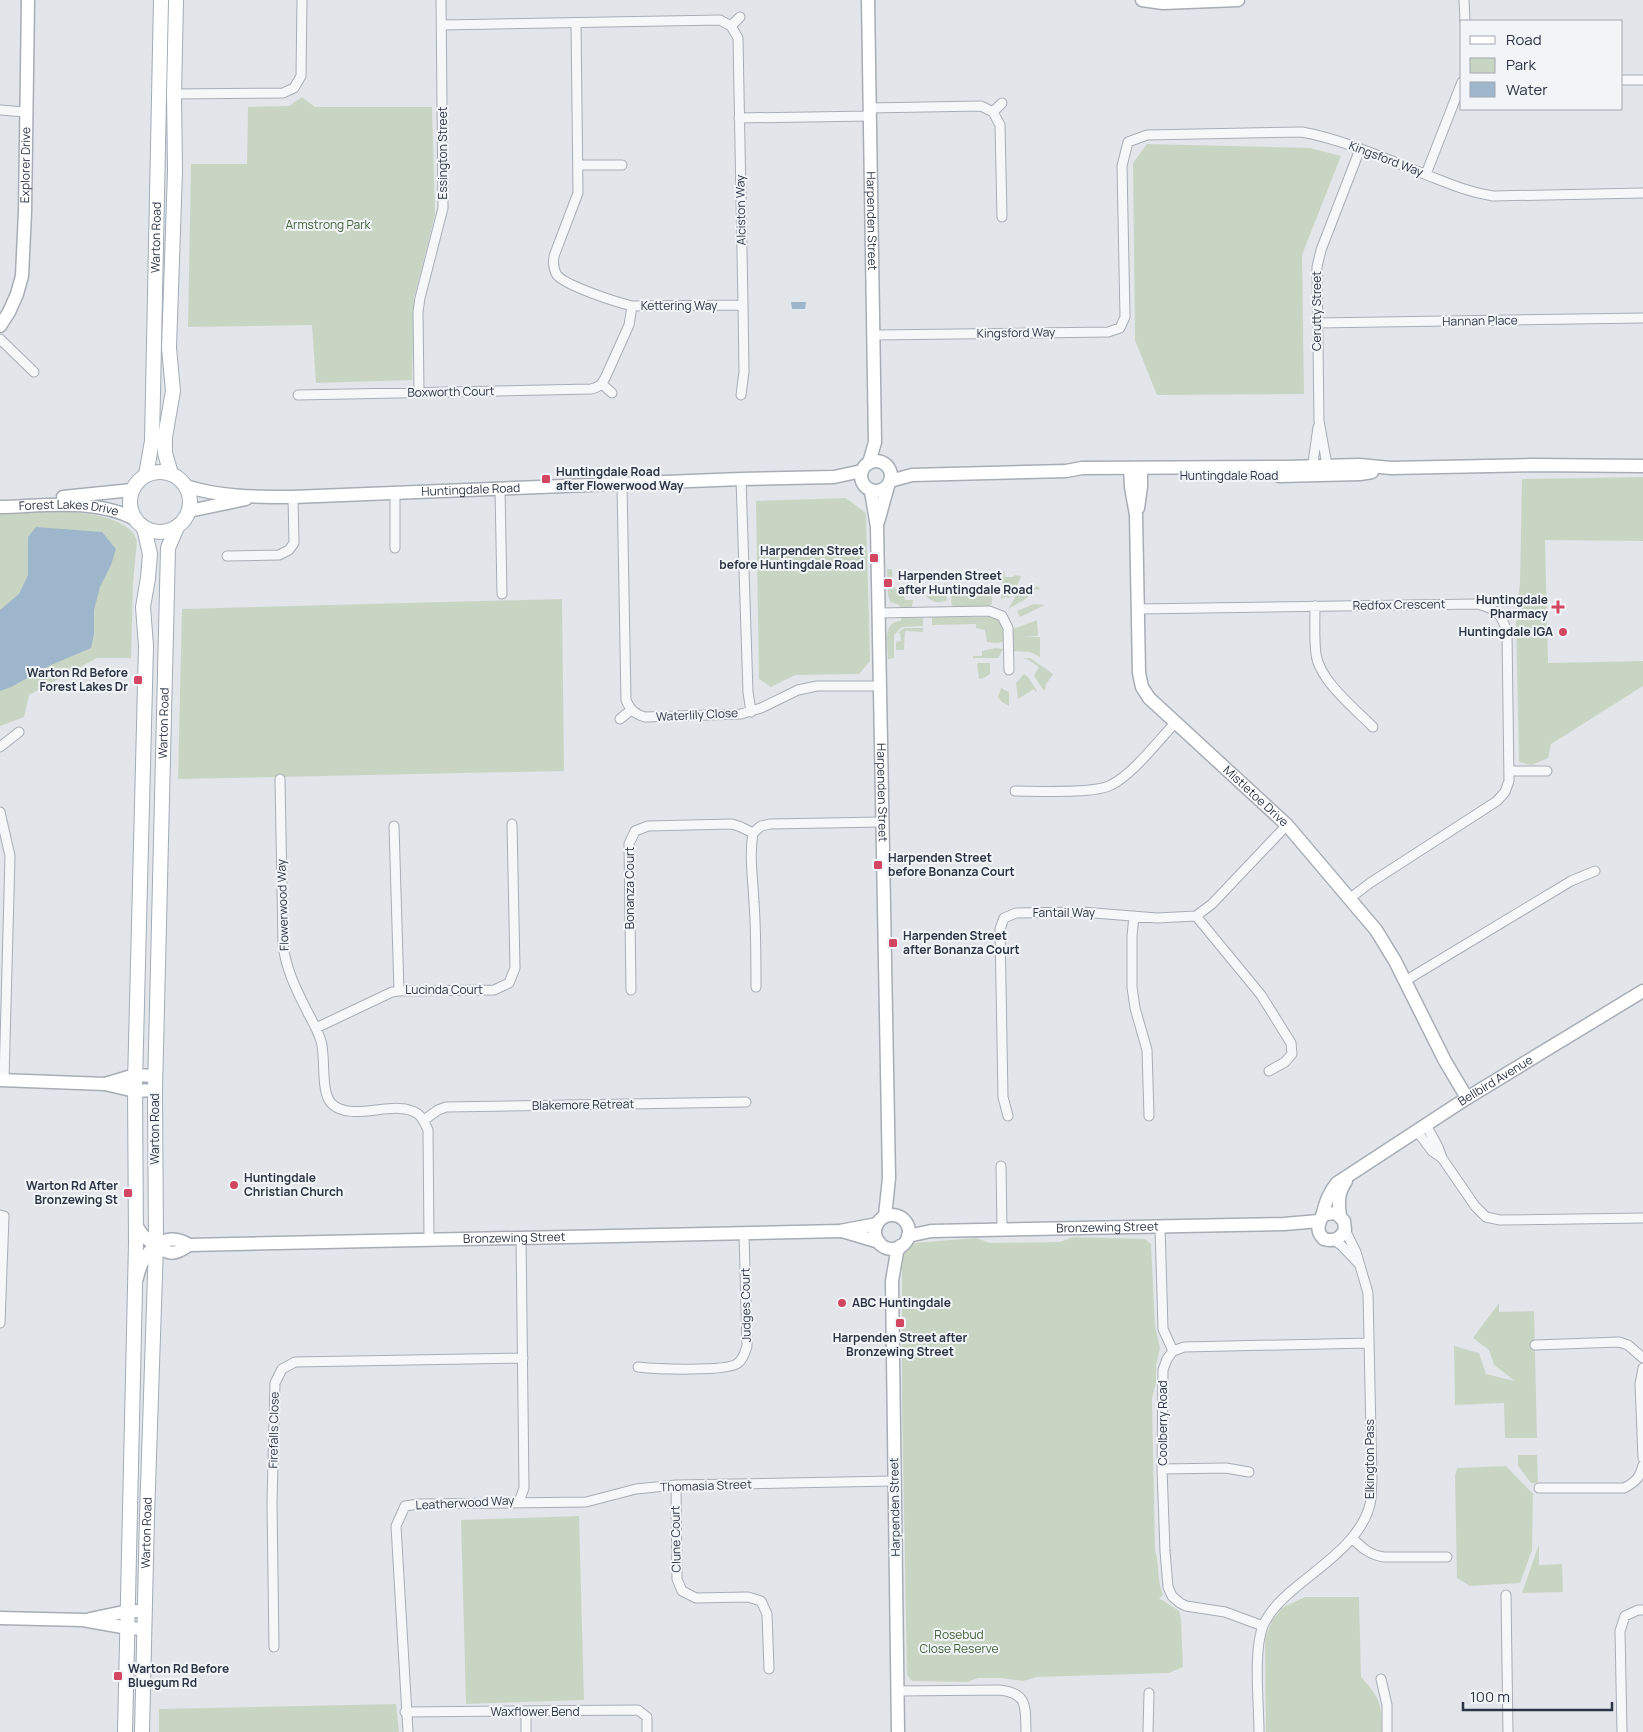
<svg xmlns="http://www.w3.org/2000/svg" width="1643" height="1732" font-family="Manrope,sans-serif">
<style>
.green{fill:#c9d5c3}
.water{fill:#9db6cc}
.lines{fill:none;stroke-linecap:round;stroke-linejoin:round}
.street-casing{stroke:#a7adb6;stroke-width:11}
.secondary-casing{stroke:#a7adb6;stroke-width:15}
.primary-casing{stroke:#a1abb7;stroke-width:16}
.street{stroke:#f5f7f9;stroke-width:9}
.secondary{stroke:#fff;stroke-width:12}
.primary{stroke:#fff;stroke-width:14}
.poi-dot{fill:#d24661;stroke:#f2f5f8;stroke-width:2}
.labels{text-anchor:middle;stroke-width:4;stroke-linejoin:round;paint-order:stroke}
.street-label{font-size:12px;fill:#2a3444;stroke:#f2f5f8}
.park-label{font-size:12px;fill:#406037;stroke:#f2f5f8}
.poi-label{font-size:12px;font-weight:bold;fill:#2a3444;stroke:#f2f5f8;text-anchor:start}
</style>
<rect width="100%" height="100%" fill="#e2e6eb"/>
<path class="green" d="M 302,97 L 315,107 L 432,107 L 435,215 L 414,298 L 412,380 L 316,383 L 312,325 L 188,327 L 191,164 L 247,164 L 248,107 L 289,106 Z
M 1147,144 L 1310,148 L 1341,156 L 1302,255 L 1304,394 L 1157,395 L 1135,340 L 1133,163 Z
M 1643,477 L 1643,541 L 1545,540 L 1548,663 L 1643,661 L 1643,686 L 1551,744 L 1548,758 L 1532,765 L 1519,762 L 1516,620 L 1520,582 L 1522,479 Z
M 846,498 L 866,513 L 870,661 L 859,674 L 795,675 L 771,687 L 759,679 L 756,501 Z
M 35,511 C 61,511 129,511 137,541 L 133,583 L 131,658 L 97,658 L 29,695 L 24,717 L 0,726 L 0,512 Z
M 887,569 L 892,569 L 893,587 L 903,593 L 905,600 L 913,600 L 912,607 L 900,608 L 899,605 L 890,602 L 888,595 Z
M 1003,571 L 1005,572 L 1004,577 L 1013,577 L 1014,575 L 1021,576 L 1018,584 L 1009,598 L 1006,597 L 1001,599 Z
M 944,583 L 946,584 L 947,601 C 937,602 934,604 926,596 L 939,595 L 941,588 L 944,588 Z
M 974,584 L 975,588 L 991,586 L 992,603 L 990,606 L 953,607 L 951,602 L 952,589 L 973,589 Z
M 1036,586 L 1040,588 L 1039,590 L 1035,589 L 1026,599 L 1008,609 L 1017,594 L 1020,595 L 1022,591 L 1030,595 Z
M 562,599 L 564,771 L 178,779 L 182,609 Z
M 1034,604 L 1045,605 L 1020,617 L 1017,611 Z
M 932,617 L 994,617 C 1004,622 1003,632 1004,642 L 996,643 L 987,642 L 985,630 L 976,628 L 976,624 L 932,625 Z
M 901,618 L 923,618 L 923,626 L 902,627 L 894,635 L 894,658 L 888,659 C 888,645 882,621 901,621 Z
M 1037,620 L 1038,636 L 1021,637 L 1040,637 L 1040,657 L 1030,652 L 1014,651 L 1013,629 Z
M 904,628 L 923,628 L 923,632 L 905,631 L 904,650 L 896,650 L 896,642 L 901,641 L 900,633 L 898,633 Z
M 996,648 L 1003,649 L 998,658 L 973,658 L 973,656 L 982,656 L 982,651 Z
M 1022,658 L 1030,658 L 1053,674 L 1045,686 L 1046,687 L 1044,691 L 1034,676 L 1039,667 L 1027,659 Z
M 977,663 L 990,663 L 990,674 L 984,678 L 979,679 Z
M 1024,674 L 1028,677 L 1037,691 L 1036,692 L 1034,689 L 1018,699 L 1016,683 Z
M 1001,688 L 1009,692 L 1009,706 L 1002,702 L 998,697 Z
M 1073,1237 L 1145,1239 L 1151,1244 L 1155,1326 L 1160,1348 L 1156,1366 L 1156,1383 L 1152,1398 L 1155,1550 C 1160,1566 1156,1578 1163,1595 L 1159,1598 L 1179,1611 L 1181,1619 L 1183,1667 L 1169,1673 L 1037,1677 L 1023,1681 L 1001,1678 L 978,1678 L 967,1682 L 912,1681 L 907,1675 L 902,1402 L 902,1266 L 904,1252 L 907,1246 L 913,1243 L 976,1238 L 990,1243 L 1060,1242 Z
M 1499,1303 L 1499,1312 L 1534,1311 L 1537,1438 L 1505,1438 L 1504,1403 L 1455,1405 L 1454,1346 L 1479,1353 L 1486,1374 L 1515,1381 L 1494,1365 L 1489,1350 L 1473,1338 Z
M 1518,1455 L 1537,1455 L 1538,1483 L 1531,1483 L 1518,1466 Z
M 1506,1466 L 1533,1494 L 1532,1550 L 1520,1583 L 1470,1586 L 1457,1578 L 1455,1476 L 1457,1468 Z
M 579,1516 L 584,1700 L 466,1704 L 461,1520 Z
M 1539,1544 L 1539,1565 L 1562,1564 L 1563,1592 L 1522,1593 Z
M 1359,1597 L 1361,1677 C 1381,1699 1381,1702 1382,1732 L 1266,1732 L 1265,1638 L 1272,1621 L 1282,1608 L 1305,1597 Z
M 396,1704 L 399,1732 L 159,1732 L 159,1709 Z"/>
<path class="water" d="M 791,302 L 806,302 L 805,309 L 792,309 Z
M 36,527 L 102,532 L 116,549 L 111,565 L 100,587 L 94,610 L 94,634 L 91,648 L 51,665 L 11,687 L 0,691 L 0,610 L 19,594 L 28,575 L 28,537 Z"/>
<g class="lines">
<g class="street-casing">
<path id="street" d="M 1464,0 L 1465,21
M 576,23 L 578,193 L 554,256 C 553,263 553,269 557,275 C 566,286 616,302 632,306 L 743,305
M 442,25 L 720,20 L 731,26 L 738,38 L 743,305 L 744,372 L 741,395
M 731,26 L 740,17
M 1622,80 L 1643,80
M 174,94 L 283,93 L 294,88 L 301,76 L 302,0
M 869,108 L 981,106 L 993,112 L 1000,125 L 1002,217
M 0,110 L 25,112
M 993,112 L 1002,103
M 739,118 L 870,116
M 578,165 L 622,165
M 1426,174 L 1462,82
M 1317,323 L 1643,318
M 874,335 L 1108,332 L 1120,328 L 1125,317 L 1122,166 L 1128,142 L 1147,135 L 1302,132 C 1345,140 1386,159 1427,175 C 1450,184 1468,192 1493,196 L 1643,193
M 0,339 L 34,372
M 602,384 L 612,393
M 419,393 L 418,312 L 420,298 L 443,208 L 441,0
M 298,395 L 591,389 C 600,387 602,384 606,376 L 629,325 L 632,306
M 1312,470 L 1318,427
M 1328,470 L 1319,421 L 1317,267 L 1321,250 L 1360,149
M 741,479 L 748,692 L 751,712
M 622,484 L 626,700 C 630,710 635,714 645,717 L 741,714 L 761,708 L 798,690 L 817,686 L 880,686
M 500,489 L 502,594
M 395,494 L 395,548
M 227,556 L 279,555 L 289,550 L 294,543 L 293,497
M 1315,606 C 1315,622 1314,638 1316,654 C 1319,680 1355,709 1373,727
M 1138,609 L 1477,604 C 1496,609 1502,613 1507,633 L 1509,781 L 1505,792 L 1497,801 L 1370,883 L 1349,899
M 879,613 L 989,611 L 1002,616 L 1008,628 L 1009,670
M 620,719 L 631,710
M 0,747 L 19,732
M 1509,771 L 1547,771
M 280,779 L 283,945 C 286,970 297,991 308,1013 C 313,1022 318,1031 321,1041 C 326,1057 320,1093 332,1104 C 352,1123 397,1098 418,1114 C 423,1118 425,1124 428,1130 L 429,1240
M 1015,791 C 1036,791 1095,794 1111,785 C 1133,774 1158,741 1175,723
M 0,812 L 10,856 L 4,1080
M 394,826 L 399,991
M 753,833 C 749,857 753,879 754,902 C 756,930 756,959 756,987
M 1134,916 L 1132,936 L 1132,987 L 1135,1008 L 1147,1050 L 1149,1116
M 1196,916 L 1261,995 L 1291,1043 L 1292,1054 L 1285,1062 L 1269,1071
M 1405,981 L 1571,881 L 1595,871
M 631,990 L 629,844 L 635,831 L 648,826 L 732,824 L 741,827 L 753,833 L 761,826 L 770,824 L 882,822
M 316,1028 L 392,992 L 399,991 L 494,990 L 509,983 L 515,968 L 512,824
M 1008,1116 L 1003,1097 L 1000,929 L 1004,918 L 1016,913 L 1082,912 L 1157,918 L 1196,916 L 1212,904 L 1287,825
M 424,1120 L 438,1110 L 446,1107 L 746,1102
M 1426,1125 L 1438,1147 L 1442,1158 L 1475,1206 L 1486,1217 L 1500,1220 L 1643,1218
M 1417,1131 L 1432,1151 L 1442,1158
M 1001,1166 L 1002,1228
M 0,1215 L 4,1216 L 0,1323
M 1160,1226 L 1163,1329 L 1173,1351
M 1334,1240 L 1342,1246 L 1358,1263
M 1535,1345 L 1619,1342 L 1628,1345 L 1643,1358
M 638,1367 C 655,1369 728,1372 738,1363 C 744,1358 745,1352 747,1346 L 744,1233
M 1643,1368 L 1640,1384 L 1643,1458
M 1162,1469 L 1226,1468 L 1249,1472
M 676,1485 L 677,1579 L 682,1591 L 696,1598 L 748,1597 L 761,1601 L 767,1614 L 769,1669
M 1539,1488 L 1624,1488 C 1636,1482 1640,1477 1643,1465
M 519,1502 L 524,1488 L 521,1237
M 1352,1538 C 1362,1548 1370,1555 1384,1557 L 1447,1557
M 1506,1595 L 1508,1732
M 1263,1626 L 1225,1612 L 1186,1606 L 1180,1603 L 1172,1596 L 1168,1587 L 1165,1551 L 1162,1469 L 1163,1370 L 1167,1359 L 1173,1351 L 1184,1347 L 1369,1343
M 274,1647 L 272,1503 L 275,1383 L 282,1369 L 295,1362 L 523,1358
M 1381,1679 L 1387,1705 L 1387,1732
M 898,1691 L 999,1690 C 1029,1693 1025,1707 1026,1732
M 405,1712 L 638,1710 L 647,1717 L 647,1732
M 526,1712 L 526,1732
M 408,1732 L 396,1526 L 405,1506 L 419,1504 L 586,1502 L 636,1489 L 676,1485 L 894,1481
M 1148,1732 L 1149,1693
M 1259,1732 C 1259,1704 1253,1651 1263,1626 C 1270,1610 1282,1599 1295,1588 C 1321,1566 1362,1540 1370,1504 C 1372,1497 1371,1489 1372,1481 L 1368,1293 L 1356,1252 L 1345,1230
M 1622,1732 L 1620,1631 L 1625,1616 L 1638,1610 L 1643,1610"/>
</g>
<g class="secondary-casing">
<g id="secondary">
<path id="s1" d="M 868,0 L 875,442 L 869,463"/>
<path d="M 1142,0 L 1163,3 L 1238,0"/>
<path id="s2" d="M 0,326 L 9,312 L 17,294 L 22,276 L 25,212 L 28,0"/>
<circle cx="876" cy="476" r="15"/>
<path id="s3" d="M 1130,468 L 1131,487 L 1136,515 L 1139,673 L 1142,687 L 1149,698 L 1287,825 L 1376,930 L 1395,961 L 1445,1061 L 1467,1098"/>
<path d="M 1279,476 L 1360,474 L 1372,472"/>
<path d="M 890,481 L 912,475 L 1066,471 L 1082,468 L 1287,467 L 1359,465 L 1391,468 L 1532,465 L 1643,466"/>
<path id="s4" d="M 186,486 C 217,497 260,497 293,497 L 741,479 L 834,477 L 862,471"/>
<path id="s5" d="M 871,491 L 877,527 L 889,1178 L 885,1216"/>
<path d="M 63,497 L 132,490"/>
<path id="s6" d="M 0,507 C 45,506 94,498 135,519"/>
<path d="M 1138,508 L 1141,487 L 1141,468"/>
<path d="M 189,511 L 246,499"/>
<path d="M 878,522 L 888,486"/>
<path d="M 0,1080 L 105,1084 L 135,1091 L 155,1090"/>
<path d="M 105,1084 L 135,1075 L 155,1076"/>
<circle cx="892" cy="1232" r="17"/>
<path d="M 1340,1216 C 1338,1201 1338,1193 1346,1181"/>
<path id="s7" d="M 1322,1217 L 1326,1214 L 1336,1213 L 1344,1221 L 1345,1230 C 1340,1239 1334,1242 1324,1239 C 1314,1230 1320,1223 1323,1213 C 1326,1201 1329,1193 1337,1183 L 1467,1098 L 1643,991"/>
<path id="s8" d="M 136,1224 C 141,1235 144,1237 154,1244 C 169,1255 174,1256 189,1245 L 840,1231 L 877,1224"/>
<path d="M 842,1231 L 879,1242"/>
<path id="s9" d="M 908,1236 L 931,1231 L 1284,1224 L 1319,1221"/>
<path d="M 137,1278 C 142,1253 164,1228 189,1245"/>
<path d="M 0,1618 L 83,1620 L 128,1628 L 144,1629"/>
<path d="M 90,1619 L 128,1611 L 145,1611"/>
<path d="M 898,1732 L 892,1281 L 897,1252 L 900,1246"/>
</g>
</g>
<g class="primary-casing">
<g id="primary">
<circle cx="160" cy="502" r="30"/>
<path d="M 171,474 L 165,453 L 165,437 L 173,391 L 169,348 L 175,171 L 174,94 L 176,0"/>
<path id="s10" d="M 146,475 L 152,441 L 161,0"/>
<path d="M 125,1732 L 136,1243 L 135,1083 L 146,646 L 143,607 L 148,578 L 150,554 L 144,528"/>
<path id="s11" d="M 142,1732 L 147,1516 L 156,1245 L 155,1090 L 168,548 L 177,527"/>
</g>
</g>
<use href="#street" class="street"/>
<use href="#secondary" class="secondary"/>
<use href="#primary" class="primary"/>
</g>
<g class="poi-dot">
<rect x="541" y="474" width="10" height="10" rx="2.5"/>
<rect x="869" y="553" width="10" height="10" rx="2.5"/>
<rect x="883" y="578" width="10" height="10" rx="2.5"/>
<path d="M1555.5 599.5h5v5h5v5h-5v5h-5v-5h-5v-5h5z"/>
<circle cx="1563" cy="632" r="5"/>
<rect x="133" y="675" width="10" height="10" rx="2.5"/>
<rect x="873" y="860" width="10" height="10" rx="2.5"/>
<rect x="888" y="938" width="10" height="10" rx="2.5"/>
<circle cx="234" cy="1185" r="5"/>
<rect x="123" y="1188" width="10" height="10" rx="2.5"/>
<circle cx="842" cy="1303" r="5"/>
<rect x="895" y="1318" width="10" height="10" rx="2.5"/>
<rect x="113" y="1671" width="10" height="10" rx="2.5"/>
</g>
<g class="labels">
<g class="street-label">
<text transform="translate(443 153) rotate(-90)" y="4">Essington Street</text>
<text transform="translate(1386 159) rotate(21)" y="4">Kingsford Way</text>
<text dy="4" stroke="none"><textPath href="#s2" startOffset="166">Explorer Drive</textPath></text>
<text transform="translate(741 210) rotate(-91)" y="4">Alciston Way</text>
<text dy="4" stroke="none"><textPath href="#s1" startOffset="221">Harpenden Street</textPath></text>
<text dy="4" stroke="none"><textPath href="#s10" startOffset="238">Warton Road</textPath></text>
<text x="679" y="310">Kettering Way</text>
<text transform="translate(1317 311) rotate(-90)" y="4">Cerutty Street</text>
<text transform="translate(1480 321) rotate(-1)" y="4">Hannan Place</text>
<text transform="translate(1016 333) rotate(-1)" y="4">Kingsford Way</text>
<text transform="translate(451 392) rotate(-1)" y="4">Boxworth Court</text>
<text x="1229" y="480">Huntingdale Road</text>
<text dy="4" stroke="none"><textPath href="#s4" startOffset="286">Huntingdale Road</textPath></text>
<text dy="4" stroke="none"><textPath href="#s6" startOffset="69">Forest Lakes Drive</textPath></text>
<text transform="translate(1399 605) rotate(-1)" y="4">Redfox Crescent</text>
<text transform="translate(697 715) rotate(-3)" y="4">Waterlily Close</text>
<text dy="4" stroke="none"><textPath href="#s11" startOffset="1009">Warton Road</textPath></text>
<text dy="4" stroke="none"><textPath href="#s5" startOffset="302">Harpenden Street</textPath></text>
<text dy="4" stroke="none"><textPath href="#s3" startOffset="378">Mistletoe Drive</textPath></text>
<text transform="translate(630 888) rotate(-90)" y="4">Bonanza Court</text>
<text transform="translate(283 905) rotate(-92)" y="4">Flowerwood Way</text>
<text x="1064" y="917">Fantail Way</text>
<text x="444" y="994">Lucinda Court</text>
<text dy="4" stroke="none"><textPath href="#s7" startOffset="311">Bellbird Avenue</textPath></text>
<text transform="translate(583 1105) rotate(-1)" y="4">Blakemore Retreat</text>
<text transform="translate(155 1129) rotate(-90)" y="4">Warton Road</text>
<text dy="4" stroke="none"><textPath href="#s9" startOffset="200">Bronzewing Street</textPath></text>
<text dy="4" stroke="none"><textPath href="#s8" startOffset="392">Bronzewing Street</textPath></text>
<text transform="translate(746 1305) rotate(-91)" y="4">Judges Court</text>
<text transform="translate(1163 1423) rotate(-90)" y="4">Coolberry Road</text>
<text transform="translate(274 1430) rotate(-89)" y="4">Firefalls Close</text>
<text transform="translate(1370 1459) rotate(-90)" y="4">Elkington Pass</text>
<text transform="translate(706 1486) rotate(-2)" y="4">Thomasia Street</text>
<text transform="translate(465 1503) rotate(-3)" y="4">Leatherwood Way</text>
<text transform="translate(895 1507) rotate(-91)" y="4">Harpenden Street</text>
<text dy="4" stroke="none"><textPath href="#s11" startOffset="199">Warton Road</textPath></text>
<text transform="translate(676 1539) rotate(-91)" y="4">Clune Court</text>
<text x="535" y="1716">Waxflower Bend</text>
</g>
<g class="park-label">
<text x="328" y="229">Armstrong Park</text>
<text x="959" y="1639">Rosebud<tspan x="959" dy="14">Close Reserve</tspan></text>
</g>
<g class="poi-label">
<text x="556" y="476">Huntingdale Road<tspan x="556" dy="14">after Flowerwood Way</tspan></text>
<text x="864" y="555" text-anchor="end">Harpenden Street<tspan x="864" dy="14">before Huntingdale Road</tspan></text>
<text x="898" y="580">Harpenden Street<tspan x="898" dy="14">after Huntingdale Road</tspan></text>
<text x="1548" y="604" text-anchor="end">Huntingdale<tspan x="1548" dy="14">Pharmacy</tspan></text>
<text x="1553" y="636" text-anchor="end">Huntingdale IGA</text>
<text x="128" y="677" text-anchor="end">Warton Rd Before<tspan x="128" dy="14">Forest Lakes Dr</tspan></text>
<text x="888" y="862">Harpenden Street<tspan x="888" dy="14">before Bonanza Court</tspan></text>
<text x="903" y="940">Harpenden Street<tspan x="903" dy="14">after Bonanza Court</tspan></text>
<text x="244" y="1182">Huntingdale<tspan x="244" dy="14">Christian Church</tspan></text>
<text x="118" y="1190" text-anchor="end">Warton Rd After<tspan x="118" dy="14">Bronzewing St</tspan></text>
<text x="852" y="1307">ABC Huntingdale</text>
<text x="900" y="1342" text-anchor="middle">Harpenden Street after<tspan x="900" dy="14">Bronzewing Street</tspan></text>
<text x="128" y="1673">Warton Rd Before<tspan x="128" dy="14">Bluegum Rd</tspan></text>
</g>
</g>
<rect x="1460" y="20" width="162" height="90" fill="#f2f5f8" stroke="#a2a8b0"/>
<rect x="1470" y="36" width="25" height="8" fill="#ffffff" stroke="#a2a8b0"/>
<text x="1506" y="45" font-size="15" fill="#2a3444">Road</text>
<rect x="1470" y="58" width="25" height="15" fill="#c9d5c3" stroke="#a2a8b0"/>
<text x="1506" y="70" font-size="15" fill="#2a3444">Park</text>
<rect x="1470" y="82" width="25" height="15" fill="#9db6cc" stroke="#a2a8b0"/>
<text x="1506" y="95" font-size="15" fill="#2a3444">Water</text>
<path d="M1463 1702v8h149v-8" fill="none" stroke="#2a3444" stroke-width="2.5"/>
<text x="1470" y="1702" font-size="15" fill="#2a3444" stroke="#f2f5f8" stroke-width="4" paint-order="stroke">100 m</text>
</svg>
